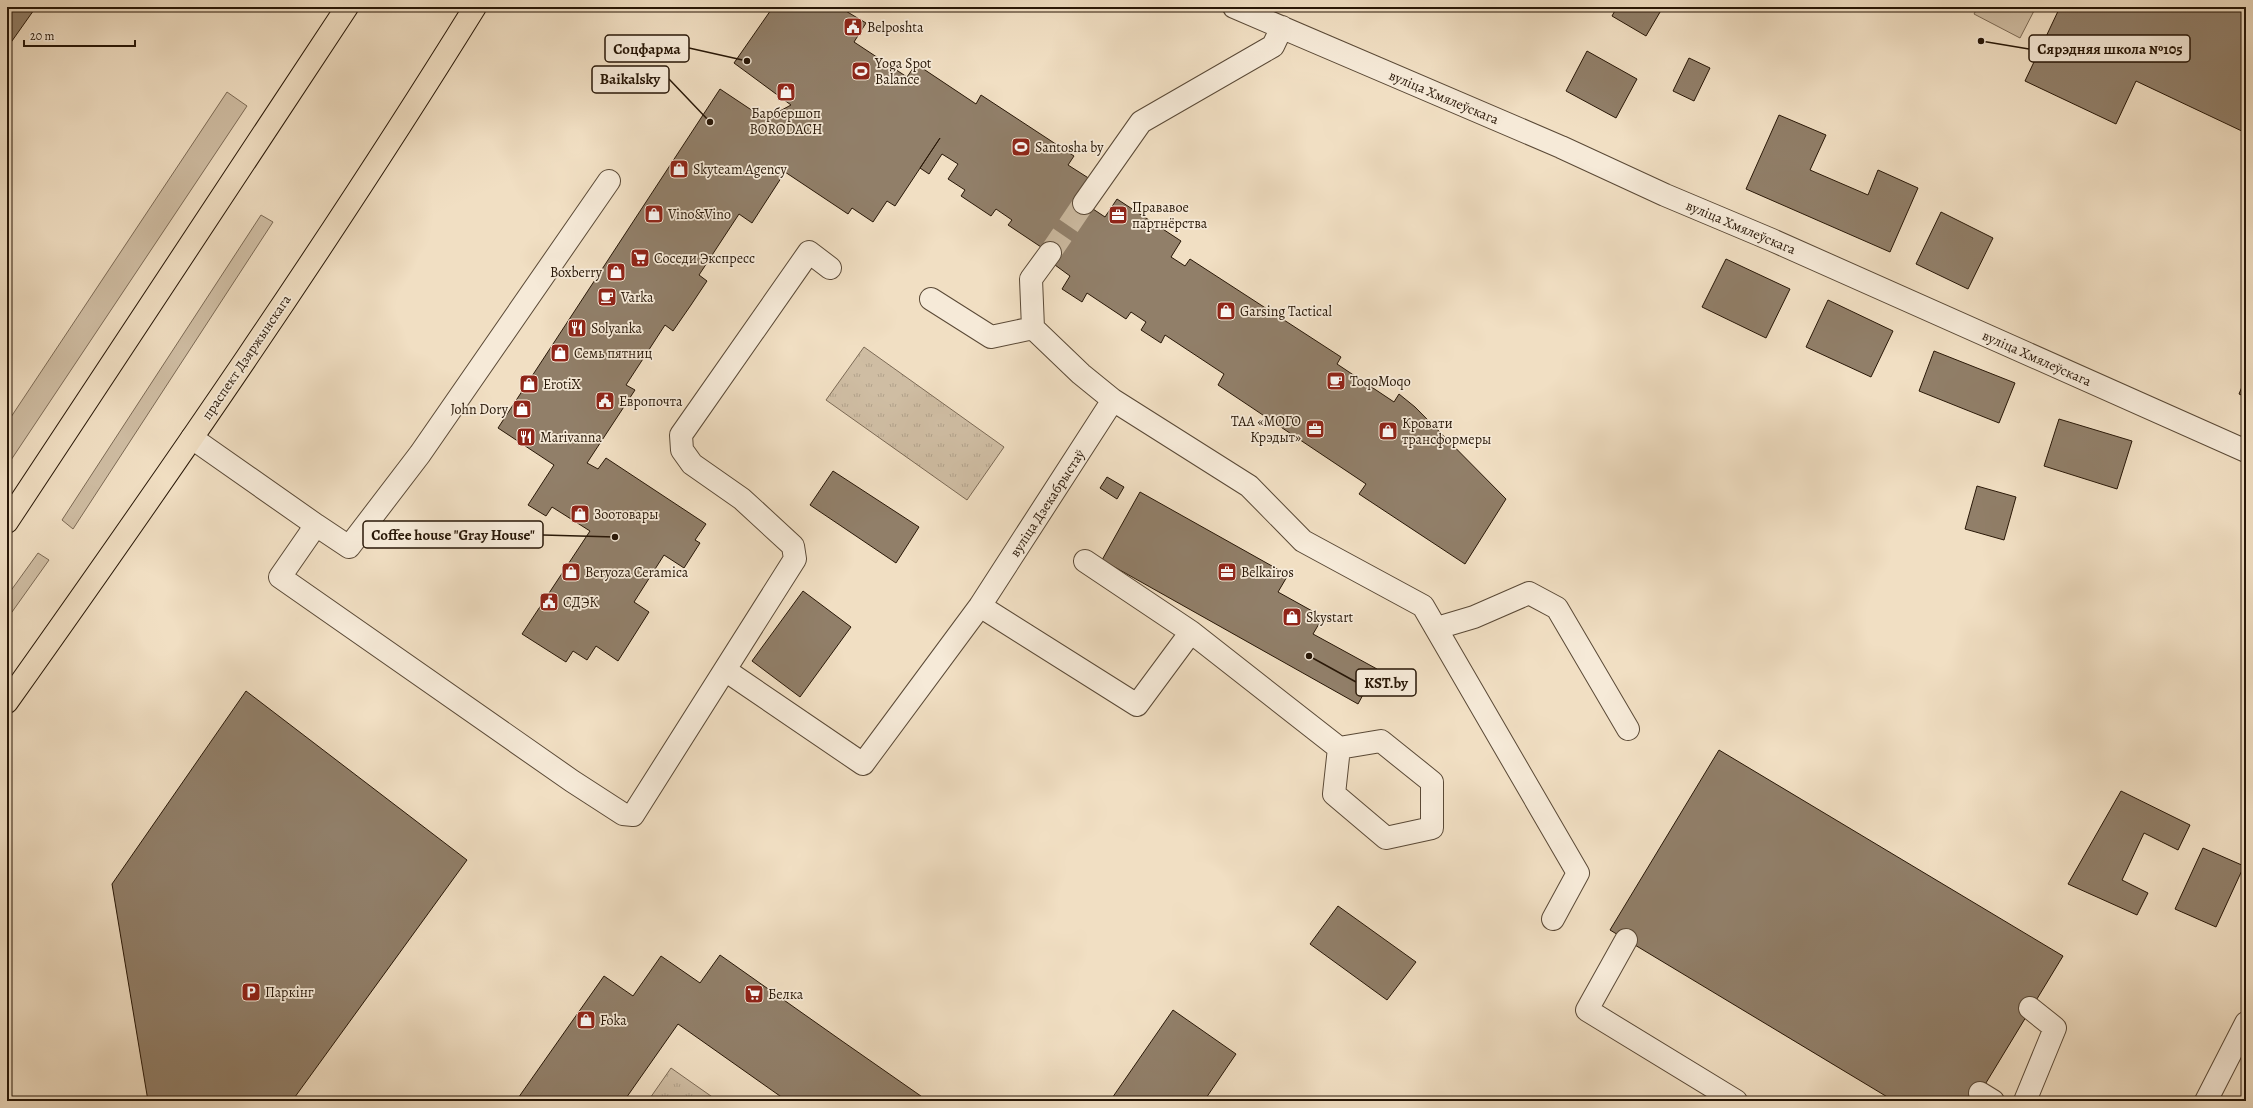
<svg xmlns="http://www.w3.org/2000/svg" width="2253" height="1108" font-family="Alegreya,serif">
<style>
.grass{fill:#cfbda3;stroke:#7c6a55}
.park{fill:url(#park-tufts);stroke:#7c6a55}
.building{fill:#917f69;stroke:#281707}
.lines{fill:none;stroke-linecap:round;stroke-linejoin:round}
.minor-tunnel{stroke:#c9b79d;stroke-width:22;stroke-dasharray:22 11;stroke-linecap:butt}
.minor-casing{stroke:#5a4936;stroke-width:24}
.major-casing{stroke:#281707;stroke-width:24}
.minor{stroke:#f6ead8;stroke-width:22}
.major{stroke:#f1dfc3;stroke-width:22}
.labels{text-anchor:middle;stroke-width:3.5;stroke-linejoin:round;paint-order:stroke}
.poi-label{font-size:14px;fill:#281707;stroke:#f6ead8;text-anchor:start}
.street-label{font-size:14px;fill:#281707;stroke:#f6ead8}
.leader{fill:none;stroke:#281707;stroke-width:1.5}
.callout-dot{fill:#281707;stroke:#f6ead8;stroke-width:1.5}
.callout{fill:#f6ead8;stroke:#281707;stroke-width:1.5}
.callout-label{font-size:15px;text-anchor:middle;font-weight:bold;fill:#281707}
</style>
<defs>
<pattern id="park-tufts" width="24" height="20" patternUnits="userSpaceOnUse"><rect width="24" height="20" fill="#cfbda3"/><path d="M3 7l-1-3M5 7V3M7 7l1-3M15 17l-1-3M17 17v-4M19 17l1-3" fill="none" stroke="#b2a28b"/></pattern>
</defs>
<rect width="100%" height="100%" fill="#f1dfc3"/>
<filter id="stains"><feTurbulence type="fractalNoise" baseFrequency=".005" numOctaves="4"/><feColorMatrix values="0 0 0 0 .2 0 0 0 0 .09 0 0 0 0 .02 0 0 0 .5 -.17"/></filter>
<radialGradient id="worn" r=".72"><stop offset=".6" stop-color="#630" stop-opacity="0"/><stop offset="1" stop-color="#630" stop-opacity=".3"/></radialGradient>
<path class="grass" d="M 1978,7 L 2036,7 L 2020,38 L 1974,14 Z
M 227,92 L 247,106 L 7,466 L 7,423 Z
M 261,215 L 273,222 L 73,529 L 62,520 Z
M 38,553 L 49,560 L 7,619 L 7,596 Z"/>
<path class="park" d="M 864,347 L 1004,447 L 967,500 L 826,400 Z
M 671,1068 L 718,1101 L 648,1101 Z"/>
<path class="building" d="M 7,7 L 36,7 L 7,48 Z
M 773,7 L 839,7 L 866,23 L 854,42 L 907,77 L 916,64 L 976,104 L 981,95 L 1074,156 L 1068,165 L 1090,179 L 1084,203 L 1105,217 L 1117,199 L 1181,241 L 1171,257 L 1185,266 L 1190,259 L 1341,357 L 1337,364 L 1394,402 L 1399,394 L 1415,407 L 1506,499 L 1465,564 L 1359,494 L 1366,484 L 1218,385 L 1224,374 L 1165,335 L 1161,343 L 1141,330 L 1146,322 L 1131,312 L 1126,319 L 1087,293 L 1082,302 L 1062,289 L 1070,276 L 1055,265 L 1050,253 L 1008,225 L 1012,220 L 996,209 L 991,216 L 961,196 L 965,190 L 948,179 L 958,164 L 942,154 L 929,174 L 920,168 L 940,138 L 895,206 L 887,201 L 873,222 L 852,208 L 848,214 L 785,172 L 752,223 L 739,214 L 699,275 L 707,281 L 691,305 L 673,331 L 665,325 L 626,385 L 635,390 L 587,463 L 598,469 L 606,458 L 706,524 L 695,540 L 700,543 L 684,568 L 664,555 L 634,602 L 649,612 L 618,661 L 596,646 L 587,660 L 573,651 L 566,662 L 522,634 L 590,531 L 552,507 L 546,516 L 528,505 L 554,465 L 498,428 L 720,89 L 765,119 L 791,105 L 734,63 Z
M 1617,7 L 1663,7 L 1646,36 L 1612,16 Z
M 2060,7 L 2246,7 L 2246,133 L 2136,81 L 2116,124 L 2025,81 Z
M 1587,51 L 1637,79 L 1616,118 L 1566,91 Z
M 1689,58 L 1710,68 L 1694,101 L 1673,91 Z
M 1779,115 L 1826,135 L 1810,170 L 1868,195 L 1878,170 L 1918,188 L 1890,252 L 1746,189 Z
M 1941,212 L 1993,238 L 1968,289 L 1916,264 Z
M 1726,259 L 1790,289 L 1766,338 L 1702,307 Z
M 1828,300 L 1893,331 L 1871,377 L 1806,347 Z
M 1934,351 L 2015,383 L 1999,423 L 1919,391 Z
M 2246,377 L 2246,397 L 2239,394 Z
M 2059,419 L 2132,441 L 2117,489 L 2044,466 Z
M 833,471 L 919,527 L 896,563 L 810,505 Z
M 1107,477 L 1124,487 L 1117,499 L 1100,488 Z
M 1977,486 L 2016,497 L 2004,540 L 1965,529 Z
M 1140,492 L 1288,575 L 1278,592 L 1323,617 L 1313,634 L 1377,669 L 1358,704 L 1102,560 Z
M 803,591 L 851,627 L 800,697 L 752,661 Z
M 246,691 L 467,860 L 292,1101 L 148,1101 L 112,884 Z
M 1719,750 L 2063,956 L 1975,1101 L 1894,1101 L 1610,930 Z
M 2121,791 L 2190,825 L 2178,850 L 2144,833 L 2122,880 L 2148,893 L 2137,915 L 2068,884 Z
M 2203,848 L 2244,866 L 2216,927 L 2175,909 Z
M 1338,906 L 1416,962 L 1387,1000 L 1310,944 Z
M 720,955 L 842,1041 L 928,1101 L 787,1101 L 678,1024 L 624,1101 L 516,1101 L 604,976 L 633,996 L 661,956 L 700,983 Z
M 1173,1010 L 1236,1054 L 1204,1101 L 1110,1101 Z"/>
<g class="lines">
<path class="minor-tunnel" d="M 1050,253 L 1084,203"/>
<g class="minor-casing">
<path id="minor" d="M 1234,7 L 1561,147 L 1665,195 L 1772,240 L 2246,451
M 1084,203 L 1141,122 L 1273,46 L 1282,27
M 1050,253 L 1031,279 L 1033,328 L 1081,374 L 1113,400 L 1249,486 L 1303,541 L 1423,606 L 1578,873 L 1553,919
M 931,299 L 991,337 L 1033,328
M 192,438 L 316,525 L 280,577 L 572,781 L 623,814 L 633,815 L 795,559 L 793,546 L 742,499 L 692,464 L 682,450 L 681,435 L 809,252 L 830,268
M 316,525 L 349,547 L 420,454 L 609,181
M 980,606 L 1137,705 L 1191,632 L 1085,561
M 1437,628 L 1474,617 L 1529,593 L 1557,608 L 1628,729
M 1191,632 L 1339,748 L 1381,741 L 1432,782 L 1432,828 L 1386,838 L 1334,794 L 1339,748
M 725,670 L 863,764 L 980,606 L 1113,400
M 1626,940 L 1587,1010 L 1736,1101
M 1980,1093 L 1993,1101
M 2025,1101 L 2055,1028 L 2030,1008
M 2206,1101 L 2246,1023"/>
</g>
<g class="major-casing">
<path id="major" d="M 7,522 L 347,7
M 7,702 C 169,474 328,244 475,7"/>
</g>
<use href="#minor" class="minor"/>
<use href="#major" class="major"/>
</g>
<defs>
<g id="civic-square" transform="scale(1)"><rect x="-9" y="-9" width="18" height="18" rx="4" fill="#8f2418" stroke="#f6ead8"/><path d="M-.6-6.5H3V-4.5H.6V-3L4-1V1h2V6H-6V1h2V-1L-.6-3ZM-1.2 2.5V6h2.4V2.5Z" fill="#fff"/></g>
<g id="stadium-square" transform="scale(1)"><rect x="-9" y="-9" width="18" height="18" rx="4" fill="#8f2418" stroke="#f6ead8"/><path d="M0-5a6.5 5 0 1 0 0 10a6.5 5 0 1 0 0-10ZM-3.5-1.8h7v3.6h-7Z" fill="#fff"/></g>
<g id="shop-square" transform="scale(1)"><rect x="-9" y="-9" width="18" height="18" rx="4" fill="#8f2418" stroke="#f6ead8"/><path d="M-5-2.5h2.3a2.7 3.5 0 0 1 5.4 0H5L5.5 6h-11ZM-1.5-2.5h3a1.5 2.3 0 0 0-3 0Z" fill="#fff"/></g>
<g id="office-square" transform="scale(1)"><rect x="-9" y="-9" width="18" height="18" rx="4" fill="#8f2418" stroke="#f6ead8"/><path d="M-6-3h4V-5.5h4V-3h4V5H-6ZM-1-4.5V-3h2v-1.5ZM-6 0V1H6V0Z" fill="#fff"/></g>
<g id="supermarket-square" transform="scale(1)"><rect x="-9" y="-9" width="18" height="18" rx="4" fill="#8f2418" stroke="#f6ead8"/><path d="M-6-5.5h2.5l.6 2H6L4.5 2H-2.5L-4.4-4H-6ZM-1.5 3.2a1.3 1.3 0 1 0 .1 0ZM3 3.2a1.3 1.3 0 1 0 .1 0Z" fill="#fff"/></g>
<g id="cafe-square" transform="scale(1)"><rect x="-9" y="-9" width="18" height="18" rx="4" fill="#8f2418" stroke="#f6ead8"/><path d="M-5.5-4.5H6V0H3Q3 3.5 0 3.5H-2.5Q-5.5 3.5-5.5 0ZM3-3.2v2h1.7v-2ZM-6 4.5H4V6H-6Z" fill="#fff"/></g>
<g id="restaurant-square" transform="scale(1)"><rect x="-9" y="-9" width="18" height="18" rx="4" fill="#8f2418" stroke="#f6ead8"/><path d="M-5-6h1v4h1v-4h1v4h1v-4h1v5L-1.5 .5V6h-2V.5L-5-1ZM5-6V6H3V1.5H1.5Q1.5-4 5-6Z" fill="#fff"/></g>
<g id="parking-square" transform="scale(1)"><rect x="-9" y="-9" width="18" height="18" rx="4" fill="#8f2418" stroke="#f6ead8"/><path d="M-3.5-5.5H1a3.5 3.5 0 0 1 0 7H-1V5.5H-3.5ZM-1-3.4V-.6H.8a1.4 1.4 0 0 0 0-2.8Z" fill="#fff"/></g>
</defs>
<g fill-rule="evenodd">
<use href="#civic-square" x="853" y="27"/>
<use href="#stadium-square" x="861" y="71"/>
<use href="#shop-square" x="786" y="92"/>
<use href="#stadium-square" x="1021" y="147"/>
<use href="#shop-square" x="679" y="169"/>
<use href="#shop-square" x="654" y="214"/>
<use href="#office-square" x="1118" y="215"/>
<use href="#supermarket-square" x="640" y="258"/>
<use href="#shop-square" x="616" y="272"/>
<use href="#cafe-square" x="607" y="297"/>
<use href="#shop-square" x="1226" y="311"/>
<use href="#restaurant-square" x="577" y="328"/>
<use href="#shop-square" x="560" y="353"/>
<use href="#cafe-square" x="1336" y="381"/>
<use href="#shop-square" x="529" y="384"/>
<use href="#civic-square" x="605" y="401"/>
<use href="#shop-square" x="522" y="409"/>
<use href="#office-square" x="1315" y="429"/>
<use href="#shop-square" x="1388" y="431"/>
<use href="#restaurant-square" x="526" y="437"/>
<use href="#shop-square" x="580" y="514"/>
<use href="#shop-square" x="571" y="572"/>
<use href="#office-square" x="1227" y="572"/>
<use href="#civic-square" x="549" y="602"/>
<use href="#shop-square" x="1292" y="617"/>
<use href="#parking-square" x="251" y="992"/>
<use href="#supermarket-square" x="754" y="994"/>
<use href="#shop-square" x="586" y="1020"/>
</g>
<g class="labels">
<g class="poi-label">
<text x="867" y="32">Belposhta</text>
<text x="875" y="68">Yoga Spot<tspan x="875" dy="16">Balance</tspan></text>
<text x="786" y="118" text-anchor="middle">Барбершоп<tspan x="786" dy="16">BORODACH</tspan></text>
<text x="1035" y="152">Santosha by</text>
<text x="693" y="174">Skyteam Agency</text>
<text x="1132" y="212">Прававое<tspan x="1132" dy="16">партнёрства</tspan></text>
<text x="668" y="219">Vino&amp;Vino</text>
<text x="654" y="263">Соседи Экспресс</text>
<text x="602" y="277" text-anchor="end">Boxberry</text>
<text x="621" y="302">Varka</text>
<text x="1240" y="316">Garsing Tactical</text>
<text x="591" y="333">Solyanka</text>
<text x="574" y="358">Семь пятниц</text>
<text x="1350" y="386">ToqoMoqo</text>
<text x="543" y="389">ErotiX</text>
<text x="619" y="406">Европочта</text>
<text x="508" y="414" text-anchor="end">John Dory</text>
<text x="1301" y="426" text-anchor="end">ТАА «МОГО<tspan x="1301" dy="16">Крэдыт»</tspan></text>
<text x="1402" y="428">Кровати<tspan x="1402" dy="16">трансформеры</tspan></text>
<text x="540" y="442">Marivanna</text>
<text x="594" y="519">Зоотовары</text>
<text x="585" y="577">Beryoza Ceramica</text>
<text x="1241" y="577">Belkairos</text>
<text x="563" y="607">СДЭК</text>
<text x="1306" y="622">Skystart</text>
<text x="265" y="997">Паркінг</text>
<text x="768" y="999">Белка</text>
<text x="600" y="1025">Foka</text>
</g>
<g class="street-label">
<text transform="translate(1444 97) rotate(23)" y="5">вуліца Хмялеўскага</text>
<text transform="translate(1741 227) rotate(23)" y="5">вуліца Хмялеўскага</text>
<text transform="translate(246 357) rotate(-56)" y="5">праспект Дзяржынскага</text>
<text transform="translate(2037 358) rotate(24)" y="5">вуліца Хмялеўскага</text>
<text transform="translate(1047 503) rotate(-57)" y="5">вуліца Дзекабрыстаў</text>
</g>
</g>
<path class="leader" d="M747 61L689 48M1981 41L2029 49M710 122L669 79M615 537L543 535M1309 656L1356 682"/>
<g class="callout-dot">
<circle cx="747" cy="61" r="4"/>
<circle cx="1981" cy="41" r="4"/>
<circle cx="710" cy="122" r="4"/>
<circle cx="615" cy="537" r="4"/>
<circle cx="1309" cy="656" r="4"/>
</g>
<g class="callout">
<rect x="605" y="35" width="84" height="27" rx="4"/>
<rect x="2029" y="35" width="161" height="27" rx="4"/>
<rect x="592" y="66" width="77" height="27" rx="4"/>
<rect x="363" y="521" width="180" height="27" rx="4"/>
<rect x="1356" y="669" width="60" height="27" rx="4"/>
</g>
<g class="callout-label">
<text x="647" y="54">Соцфарма</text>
<text x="2110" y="54">Сярэдняя школа №105</text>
<text x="630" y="84">Baikalsky</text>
<text x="453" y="540">Coffee house "Gray House"</text>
<text x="1386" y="688">KST.by</text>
</g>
<rect width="2253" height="1108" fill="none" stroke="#f1dfc3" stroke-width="24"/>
<rect x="8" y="8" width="2237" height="1092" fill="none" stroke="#281707" stroke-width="2"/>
<rect x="12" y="12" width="2229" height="1084" fill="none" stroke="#281707"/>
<path d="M24 40v6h111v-6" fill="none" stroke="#281707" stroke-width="2"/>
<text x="30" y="40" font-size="12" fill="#281707" stroke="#f6ead8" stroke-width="3" paint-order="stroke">20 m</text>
<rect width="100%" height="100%" filter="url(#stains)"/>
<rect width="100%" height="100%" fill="url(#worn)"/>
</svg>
